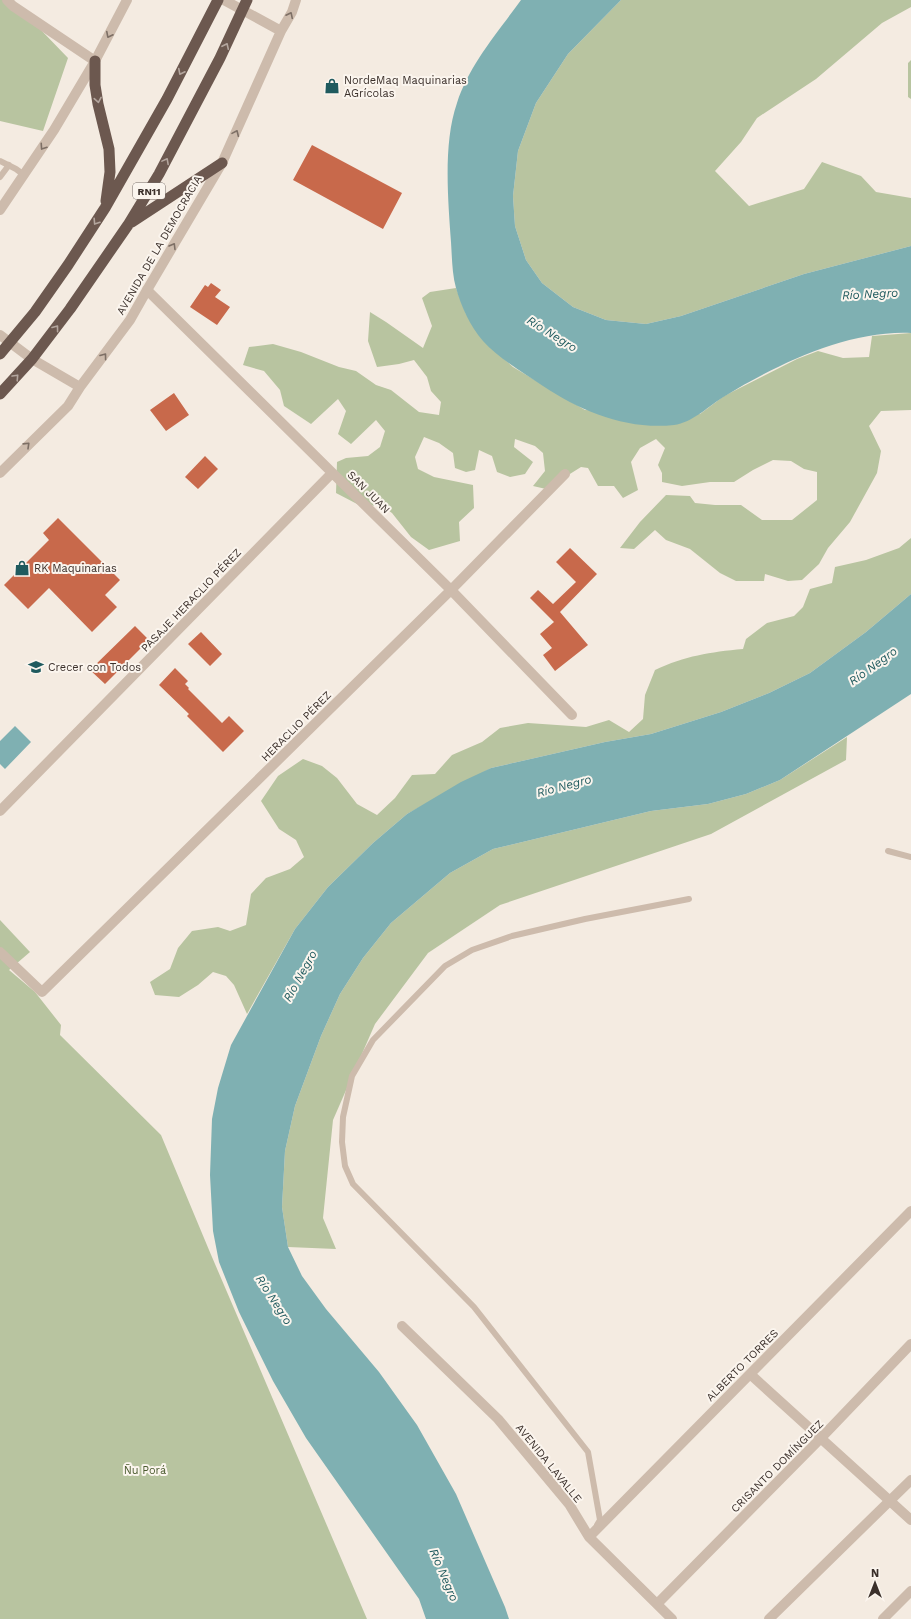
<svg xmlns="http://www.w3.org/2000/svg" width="911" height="1619" font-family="'Work Sans',sans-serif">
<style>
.green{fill:#b8c4a0}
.water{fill:#7fb0b2}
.building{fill:#c8694b}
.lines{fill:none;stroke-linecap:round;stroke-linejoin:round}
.service{stroke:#cdbbac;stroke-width:6}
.minor{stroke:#cdbbac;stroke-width:10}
.tertiary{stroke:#cdbbac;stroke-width:10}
.trunk{stroke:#6c584f;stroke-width:11}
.oneway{stroke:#7d6f65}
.oneway2{stroke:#b4a69e}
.labels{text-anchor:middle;stroke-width:4;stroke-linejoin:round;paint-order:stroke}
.shield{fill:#fbf5ee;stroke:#756b66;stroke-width:1}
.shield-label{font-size:10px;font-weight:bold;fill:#3b302b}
.poi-label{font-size:11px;fill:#3b302b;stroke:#fbf5ee;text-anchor:start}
.street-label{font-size:11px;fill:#3b302b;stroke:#fbf5ee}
.park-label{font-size:11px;fill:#4a5a2e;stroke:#fbf5ee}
.water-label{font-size:12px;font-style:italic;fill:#1f5a5e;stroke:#fbf5ee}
</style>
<rect width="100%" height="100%" fill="#f4ebe1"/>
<path class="green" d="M 0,0 L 12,0 L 68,58 L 43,131 L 0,121 Z
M 621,0 L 911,0 L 911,7 L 882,23 L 816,79 L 757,118 L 741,142 L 715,171 L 749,206 L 804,189 L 822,162 L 861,176 L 876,192 L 911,198 L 911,246 L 804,274 L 681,316 L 646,324 L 606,320 L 573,307 L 542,283 L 526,260 L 515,226 L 513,196 L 518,151 L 536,103 L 568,54 Z
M 911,60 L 911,99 L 908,97 L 908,63 Z
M 456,288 L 466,314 L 483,340 L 513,367 L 585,410 L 700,414 L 724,396 L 797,359 L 818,351 L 843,358 L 869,357 L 872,336 L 911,333 L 911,410 L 881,411 L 869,426 L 881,451 L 877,473 L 850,522 L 828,548 L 819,564 L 802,580 L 788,581 L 765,574 L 764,581 L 736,581 L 720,573 L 690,549 L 666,540 L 655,530 L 634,549 L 620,548 L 640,522 L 666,495 L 690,496 L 695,503 L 715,505 L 741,505 L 762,520 L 792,520 L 817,500 L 817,472 L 804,469 L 791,461 L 773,460 L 753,470 L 734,482 L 710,482 L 682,486 L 662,482 L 662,473 L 658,465 L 665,448 L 656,439 L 640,448 L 631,462 L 638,490 L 623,498 L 614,486 L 598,486 L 588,468 L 581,467 L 546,489 L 533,486 L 545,471 L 543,453 L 535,446 L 515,439 L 514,447 L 533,462 L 525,474 L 510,477 L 497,472 L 492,456 L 479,450 L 475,470 L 466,472 L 455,468 L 453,453 L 439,443 L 424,437 L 415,457 L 418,469 L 434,477 L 473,485 L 474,508 L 459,522 L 460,541 L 429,550 L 411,537 L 392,513 L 382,506 L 359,505 L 336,493 L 337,462 L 346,458 L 368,456 L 380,447 L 385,431 L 376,420 L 351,444 L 338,434 L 346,411 L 338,399 L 311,424 L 284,406 L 280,390 L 264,371 L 243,365 L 249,347 L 273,344 L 301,352 L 339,367 L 356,371 L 376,385 L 391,390 L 419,412 L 439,415 L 441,402 L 431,391 L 427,377 L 414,360 L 399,364 L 377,367 L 368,341 L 370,312 L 386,322 L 423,348 L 432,326 L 422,298 L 430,292 Z
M 911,538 L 911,594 L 866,632 L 810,673 L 769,693 L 721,712 L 651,734 L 605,742 L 491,768 L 407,814 L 373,843 L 328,887 L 295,929 L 247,1014 L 234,985 L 226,976 L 213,972 L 198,985 L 179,997 L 155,995 L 150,982 L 170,969 L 178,948 L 192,931 L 218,927 L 230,931 L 246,925 L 251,894 L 266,878 L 290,869 L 304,857 L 296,840 L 279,829 L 261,801 L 278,776 L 303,759 L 322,766 L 337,778 L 357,804 L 377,815 L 395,798 L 412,775 L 435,774 L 452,755 L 482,742 L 500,728 L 528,723 L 586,727 L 609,720 L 629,732 L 643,719 L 645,695 L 655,670 C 685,656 710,652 743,649 L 746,639 L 767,623 L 794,616 L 803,607 L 810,589 L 832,583 L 835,567 L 866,560 L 899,548 Z
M 847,737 L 846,760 L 711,834 L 500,905 L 428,953 L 375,1024 L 333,1120 L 323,1218 L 336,1249 L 288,1247 L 282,1207 L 285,1151 L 295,1106 L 321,1036 L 340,994 L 363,958 L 391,923 L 450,873 L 493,849 L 651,811 L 708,804 L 746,794 L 780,780 Z
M 0,920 L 30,952 L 9,970 L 35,992 L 61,1025 L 60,1035 L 161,1135 L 209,1250 L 367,1619 L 0,1619 Z"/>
<path class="water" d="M 521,0 L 621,0 L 568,54 L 536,103 L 518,151 L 513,196 L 515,226 L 526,260 L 542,283 L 573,307 L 606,320 L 646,324 L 681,316 L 804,274 L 911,246 L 911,333 C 848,330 778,364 725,396 C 710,405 692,423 674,425 C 627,430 582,412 543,386 C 524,373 498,358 483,341 C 470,326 461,306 456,288 C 452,274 452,257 451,242 C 448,200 443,143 457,103 C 469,65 498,32 521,0 Z
M 911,594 L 911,694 L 780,780 L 746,794 L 708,804 L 651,811 L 493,849 L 450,873 L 391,923 L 363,958 L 340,994 L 321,1036 L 295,1106 L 285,1151 L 282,1207 L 288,1247 L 302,1276 L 326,1309 L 379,1372 L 417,1425 L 456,1494 L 505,1607 L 509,1619 L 426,1619 L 419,1599 L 306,1438 L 273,1381 L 239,1312 L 219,1262 L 213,1231 L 210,1175 L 212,1119 L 218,1088 L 231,1045 L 295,929 L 328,887 L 373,843 L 407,814 L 461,782 L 491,768 L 605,742 L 651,734 L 721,712 L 769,693 L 810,673 L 866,632 Z
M 15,726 L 31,742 L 5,769 L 0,764 L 0,741 Z"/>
<path class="building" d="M 312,145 L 402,193 L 383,229 L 293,180 Z
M 211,283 L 221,290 L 215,297 L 230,307 L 217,325 L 190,307 L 205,285 L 208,287 Z
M 174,393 L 189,415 L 166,431 L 150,410 Z
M 205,456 L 218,469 L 198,489 L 185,477 Z
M 58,518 L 120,580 L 105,595 L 117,607 L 92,632 L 49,588 L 28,609 L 4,585 L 49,540 L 43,533 Z
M 570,548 L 597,574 L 560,612 L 588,645 L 555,671 L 543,655 L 552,648 L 540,634 L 554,622 L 530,598 L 538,590 L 553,604 L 576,582 L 556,562 Z
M 135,626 L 149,640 L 105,684 L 90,670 Z
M 201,632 L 222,654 L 210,666 L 188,644 Z
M 175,668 L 188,681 L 185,684 L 189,688 L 188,689 L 222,723 L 229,716 L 244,731 L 223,752 L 187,716 L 189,714 L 159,685 Z"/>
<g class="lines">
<path class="service" d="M 0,161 L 16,169 L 24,175
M 0,177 L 9,165
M 888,851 L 911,857
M 597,1525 L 600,1520 L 588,1452 L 474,1307 L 353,1184 L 345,1166 L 342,1142 L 343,1117 L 352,1076 L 373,1040 L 445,966 L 472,950 L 512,936 L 585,919 L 689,899"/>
<path class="minor" d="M 7,0 L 13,6 L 95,61
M 147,290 L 451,590 L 572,715
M 0,811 L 332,473
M 0,952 L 42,992 L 451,590 L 565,474
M 402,1326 L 498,1419 L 569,1504 L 589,1537 L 672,1619
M 750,1374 L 911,1520
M 589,1537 L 911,1211
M 658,1603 L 821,1438 L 911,1344
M 769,1619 L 911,1480
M 883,1619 L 911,1591"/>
<path class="tertiary" d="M 224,0 L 281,31
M 0,210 L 54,130 L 95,61 L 127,0
M 0,335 L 32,359 L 80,387
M 0,473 L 68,406 L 80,387 L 130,320 L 147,290 L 222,163 L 281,31 L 292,12 L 296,0"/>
<path class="trunk" d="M 95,61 L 95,85 L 98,104 L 109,149 L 110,172 L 106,201
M 132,222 L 222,163
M 0,354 L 35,312 L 68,265 L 105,208 L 167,99 L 218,0
M 0,394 L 32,359 L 70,309 L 128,225 L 159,174 L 220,58 L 247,0"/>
</g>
<defs><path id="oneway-chevron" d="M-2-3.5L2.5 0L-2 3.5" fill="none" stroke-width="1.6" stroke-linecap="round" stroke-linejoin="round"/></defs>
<g class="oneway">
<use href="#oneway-chevron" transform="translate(290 15) rotate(-64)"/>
<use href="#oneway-chevron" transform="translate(109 35) rotate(117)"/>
<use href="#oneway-chevron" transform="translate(236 133) rotate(-66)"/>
<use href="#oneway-chevron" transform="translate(43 147) rotate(124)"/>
<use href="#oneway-chevron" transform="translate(173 246) rotate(-59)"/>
<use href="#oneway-chevron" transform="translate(104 356) rotate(-53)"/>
<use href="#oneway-chevron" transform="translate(27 445) rotate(-44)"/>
</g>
<g class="oneway2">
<use href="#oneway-chevron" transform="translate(226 46) rotate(-65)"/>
<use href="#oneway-chevron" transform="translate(181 72) rotate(117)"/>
<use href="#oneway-chevron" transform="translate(98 100) rotate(80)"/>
<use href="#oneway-chevron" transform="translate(166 161) rotate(-62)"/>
<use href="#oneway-chevron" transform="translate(96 222) rotate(123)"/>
<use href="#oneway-chevron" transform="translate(56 328) rotate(-53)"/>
<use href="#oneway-chevron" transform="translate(16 377) rotate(-47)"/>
</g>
<defs>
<g id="shop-bare" transform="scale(1.2)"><path d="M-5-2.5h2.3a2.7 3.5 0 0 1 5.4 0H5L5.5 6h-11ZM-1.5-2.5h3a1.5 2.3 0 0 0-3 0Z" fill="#1f5a5e" stroke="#fbf5ee" stroke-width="2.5" paint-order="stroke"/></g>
<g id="school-bare" transform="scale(1.2)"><path d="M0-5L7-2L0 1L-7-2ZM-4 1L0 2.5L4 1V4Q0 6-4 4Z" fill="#1f5a5e" stroke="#fbf5ee" stroke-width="2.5" paint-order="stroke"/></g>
</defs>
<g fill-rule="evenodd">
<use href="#shop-bare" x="332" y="86"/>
<use href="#shop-bare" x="22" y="568"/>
<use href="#school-bare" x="36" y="667"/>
</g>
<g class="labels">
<rect class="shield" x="133" y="183" width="32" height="16" rx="3"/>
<g class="shield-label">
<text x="149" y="195">RN11</text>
</g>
<g class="poi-label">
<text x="344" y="84">NordeMaq Maquinarias<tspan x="344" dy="13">AGrícolas</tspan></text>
<text x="34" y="572">RK Maquinarias</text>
<text x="48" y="671">Crecer con Todos</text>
</g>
<g class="street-label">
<text transform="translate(159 245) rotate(-60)" y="4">AVENIDA DE LA DEMOCRACIA</text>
<text transform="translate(369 492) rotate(45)" y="4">SAN JUAN</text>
<text transform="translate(191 600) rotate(-46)" y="4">PASAJE HERACLIO PÉREZ</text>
<text transform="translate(296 726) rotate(-45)" y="4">HERACLIO PÉREZ</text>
<text transform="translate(742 1365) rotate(-45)" y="4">ALBERTO TORRES</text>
<text transform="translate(549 1463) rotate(51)" y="4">AVENIDA LAVALLE</text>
<text transform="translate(777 1466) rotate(-45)" y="4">CRISANTO DOMÍNGUEZ</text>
</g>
<g class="park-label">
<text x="145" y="1474">Ñu Porá</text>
</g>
<g class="water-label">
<text transform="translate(870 294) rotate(-3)" y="4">Río Negro</text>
<text transform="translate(552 334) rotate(32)" y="4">Río Negro</text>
<text transform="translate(873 666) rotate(-36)" y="4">Río Negro</text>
<text transform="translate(564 786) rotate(-15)" y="4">Río Negro</text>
<text transform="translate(300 976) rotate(-61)" y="4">Río Negro</text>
<text transform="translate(274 1300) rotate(57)" y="4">Río Negro</text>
<text transform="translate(444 1575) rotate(67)" y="4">Río Negro</text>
</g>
</g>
<g transform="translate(875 1583)" stroke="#fbf5ee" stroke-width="3" paint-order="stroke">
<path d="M0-3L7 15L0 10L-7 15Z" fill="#3b302b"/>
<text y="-6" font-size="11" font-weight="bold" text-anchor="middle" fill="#3b302b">N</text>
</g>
</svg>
